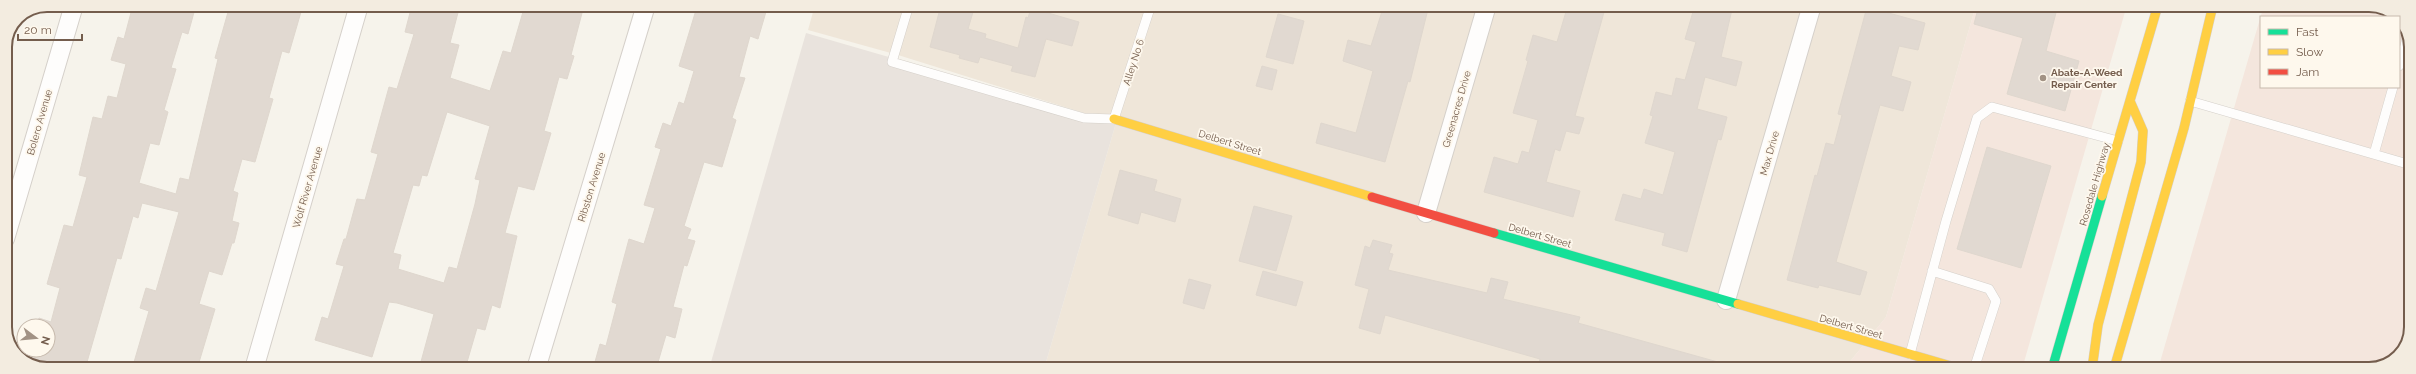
<svg xmlns="http://www.w3.org/2000/svg" width="2416" height="374" font-family="Raleway,sans-serif">
<style>
.residential{fill:#efe6d9}
.commercial{fill:#f4e6dd}
.industrial{fill:#e9e3dd}
.building{fill:#e1d9d1;stroke:#dfd7ce;fill-rule:evenodd}
.lines{fill:none;stroke-linecap:round;stroke-linejoin:round}
.lane-casing{stroke:#d5d0ca;stroke-width:10}
.street-casing{stroke:#d5d0ca;stroke-width:20}
.fast-casing{stroke:#d6d0c9;stroke-width:10}
.slow-casing{stroke:#d6d0c9;stroke-width:10}
.jam-casing{stroke:#d6d0c9;stroke-width:10}
.lane{stroke:#fefdfc;stroke-width:9}
.street{stroke:#fefdfc;stroke-width:18}
.fast{stroke:#16e098;stroke-width:9}
.slow{stroke:#ffcf43;stroke-width:9}
.jam{stroke:#f24e42;stroke-width:9}
.poi-dot{fill:#a29284;stroke:#fef8ed;stroke-width:1.5}
.labels{text-anchor:middle;stroke-width:3.5;stroke-linejoin:round;paint-order:stroke}
.street-label{font-size:10px;fill:#745d4d;stroke:#fef8ed}
.poi-label{font-size:10px;font-weight:bold;fill:#745d4d;stroke:#fef8ed;text-anchor:start}
.rim{fill:none;stroke:#745d4d;stroke-width:2}
</style>
<rect width="100%" height="100%" fill="#f6f3eb"/>
<path class="residential" d="M 815,5 L 1976,5 L 1886,317 L 1844,369 L 1044,369 L 1116,123 L 898,55 L 808,30 Z"/>
<path class="commercial" d="M 1976,5 L 2127,5 L 2022,369 L 1844,369 L 1886,317 Z
M 2264,5 L 2375,5 L 2398,17 L 2261,17 L 2261,87 L 2399,87 L 2399,18 L 2411,42 L 2411,333 L 2397,359 L 2369,369 L 2158,369 Z"/>
<path class="industrial" d="M 806,33 L 1116,123 L 1044,369 L 709,369 Z"/>
<path class="building" d="M 133,5 L 196,5 L 188,34 L 182,32 L 171,68 L 176,69 L 164,110 L 168,112 L 159,145 L 150,143 L 139,183 L 176,194 L 180,178 L 189,180 L 218,59 L 215,58 L 230,5 L 303,5 L 289,53 L 282,51 L 269,98 L 273,99 L 255,162 L 242,159 L 233,191 L 238,193 L 232,221 L 239,223 L 234,243 L 232,243 L 222,275 L 209,271 L 199,304 L 215,309 L 197,369 L 132,369 L 149,311 L 140,308 L 146,288 L 156,291 L 179,212 L 142,203 L 138,218 L 133,216 L 121,259 L 117,258 L 85,369 L 41,369 L 27,361 L 30,350 L 48,350 L 48,326 L 37,326 L 39,318 L 51,322 L 60,288 L 47,284 L 64,225 L 73,227 L 87,177 L 79,175 L 93,117 L 102,119 L 108,96 L 117,98 L 126,64 L 111,60 L 118,37 L 124,39 Z
M 412,5 L 460,5 L 450,43 L 459,45 L 450,78 L 490,91 L 503,51 L 511,53 L 525,5 L 579,5 L 578,12 L 582,13 L 571,55 L 574,56 L 567,79 L 559,77 L 544,131 L 551,133 L 534,190 L 518,186 L 505,233 L 517,236 L 500,308 L 492,305 L 485,330 L 477,328 L 465,369 L 419,369 L 434,314 L 397,303 L 389,302 L 372,357 L 315,340 L 322,317 L 328,319 L 344,266 L 336,264 L 344,239 L 346,239 L 357,199 L 365,200 L 378,154 L 371,152 L 389,87 L 397,89 L 414,34 L 405,32 ZM 447,112 L 490,126 L 475,179 L 480,180 L 475,204 L 457,269 L 449,267 L 444,283 L 398,269 L 401,255 L 393,253 L 413,185 L 419,186 L 422,175 L 427,176 Z
M 705,5 L 768,5 L 758,39 L 750,36 L 739,77 L 745,78 L 732,118 L 736,120 L 722,167 L 704,162 L 684,226 L 691,229 L 687,239 L 695,241 L 687,266 L 684,265 L 673,307 L 682,309 L 675,338 L 666,335 L 656,369 L 593,369 L 600,344 L 606,346 L 617,304 L 612,302 L 629,239 L 644,244 L 655,208 L 644,205 L 661,149 L 655,147 L 663,123 L 671,126 L 679,102 L 684,104 L 694,71 L 679,66 L 696,10 L 703,13 Z
M 941,5 L 973,12 L 968,29 L 986,34 L 985,38 L 1018,48 L 1026,17 L 1028,18 L 1031,8 L 1079,22 L 1072,46 L 1046,39 L 1035,77 L 1011,71 L 1013,66 L 980,57 L 978,63 L 959,58 L 960,55 L 930,47 Z
M 1384,5 L 1429,5 L 1410,82 L 1408,81 L 1385,162 L 1316,143 L 1321,123 L 1356,133 L 1373,71 L 1343,61 L 1348,40 L 1371,46 Z
M 1568,5 L 1606,5 L 1575,116 L 1584,118 L 1579,134 L 1566,131 L 1560,151 L 1555,149 L 1546,182 L 1580,191 L 1573,217 L 1484,192 L 1494,157 L 1518,164 L 1522,151 L 1529,153 L 1538,120 L 1513,113 L 1528,61 L 1526,60 L 1533,35 L 1557,42 Z
M 1695,5 L 1733,5 L 1721,57 L 1742,62 L 1736,86 L 1705,77 L 1697,109 L 1727,117 L 1721,140 L 1718,139 L 1687,252 L 1662,245 L 1665,233 L 1615,220 L 1623,194 L 1641,199 L 1644,189 L 1663,195 L 1675,152 L 1645,143 L 1653,116 L 1650,115 L 1656,92 L 1672,96 L 1676,78 L 1685,80 L 1696,42 L 1685,39 Z
M 1979,5 L 2058,5 L 2046,51 L 2079,61 L 2065,111 L 2007,94 L 2023,38 L 1974,24 Z
M 1867,7 L 1925,23 L 1918,50 L 1899,46 L 1891,76 L 1911,82 L 1903,111 L 1880,105 L 1836,262 L 1867,272 L 1860,295 L 1819,285 L 1818,288 L 1787,280 L 1815,175 L 1817,176 L 1826,143 L 1834,145 L 1842,115 L 1838,114 Z
M 1278,14 L 1304,21 L 1293,64 L 1266,57 Z
M 1262,66 L 1277,70 L 1272,90 L 1256,86 Z
M 1987,147 L 2051,166 L 2021,268 L 1957,249 Z
M 1120,170 L 1157,180 L 1154,191 L 1181,199 L 1175,222 L 1141,212 L 1138,224 L 1108,215 Z
M 1254,206 L 1292,216 L 1276,271 L 1239,261 Z
M 1373,240 L 1392,245 L 1389,253 L 1393,254 L 1388,270 L 1487,293 L 1491,278 L 1508,282 L 1503,299 L 1580,317 L 1578,323 L 1725,364 L 1725,369 L 1589,369 L 1559,361 L 1557,369 L 1537,369 L 1540,359 L 1385,315 L 1380,334 L 1359,328 L 1369,289 L 1355,285 L 1365,246 L 1370,248 Z
M 1263,271 L 1303,282 L 1296,306 L 1256,295 Z
M 1189,279 L 1211,285 L 1204,309 L 1183,303 Z"/>
<g class="lines">
<g class="lane-casing">
<path id="lane" d="M 909,5 L 892,62 L 1084,118 L 1114,119 L 1151,5
M 2399,66 L 2408,35
M 2190,101 L 2411,165
M 2374,154 L 2393,87
M 1932,271 L 1989,289 L 1996,301 L 1974,369
M 1910,354 L 1946,221 L 1977,118 L 1992,107 L 2118,141"/>
</g>
<g class="street-casing">
<path id="street" d="M 1426,213 L 1487,5
M 5,239 L 74,5
M 1726,300 L 1812,5
M 254,369 L 359,5
M 536,369 L 646,5"/>
</g>
<g class="fast-casing">
<path id="fast" d="M 1494,233 L 1738,304
M 2052,369 L 2102,196"/>
</g>
<g class="slow-casing">
<path id="slow" d="M 1114,119 L 1372,197
M 2102,196 L 2158,5
M 1738,304 L 1961,369
M 2092,369 L 2098,325 L 2141,162 L 2143,131 L 2130,101
M 2114,369 L 2184,128 L 2213,5"/>
</g>
<g class="jam-casing">
<path id="jam" d="M 1372,197 L 1494,233"/>
</g>
<use href="#lane" class="lane"/>
<use href="#street" class="street"/>
<use href="#fast" class="fast"/>
<use href="#slow" class="slow"/>
<use href="#jam" class="jam"/>
</g>
<circle class="poi-dot" cx="2043" cy="78" r="4"/>
<g class="labels">
<g class="street-label">
<text transform="translate(1133 62) rotate(-72)" y="4">Alley No 6</text>
<text transform="translate(1456 109) rotate(-74)" y="4">Greenacres Drive</text>
<text transform="translate(39 122) rotate(-74)" y="4">Bolero Avenue</text>
<text transform="translate(1230 142) rotate(17)" y="4">Delbert Street</text>
<text transform="translate(1769 153) rotate(-74)" y="4">Max Drive</text>
<text transform="translate(2094 184) rotate(-74)" y="4">Rosedale Highway</text>
<text transform="translate(307 187) rotate(-74)" y="4">Wolf River Avenue</text>
<text transform="translate(591 187) rotate(-73)" y="4">Ribston Avenue</text>
<text transform="translate(1540 235) rotate(16)" y="4">Delbert Street</text>
<text transform="translate(1851 326) rotate(16)" y="4">Delbert Street</text>
</g>
<g class="poi-label">
<text x="2051" y="76">Abate-A-Weed<tspan x="2051" dy="12">Repair Center</tspan></text>
</g>
</g>
<path d="M0 0H2416V374H0ZM47 12H2369A35 35 0 0 1 2404 47V327A35 35 0 0 1 2369 362H47A35 35 0 0 1 12 327V47A35 35 0 0 1 47 12Z" fill="#f3ece0" fill-rule="evenodd"/>
<path class="rim" d="M47 12H2369A35 35 0 0 1 2404 47V327A35 35 0 0 1 2369 362H47A35 35 0 0 1 12 327V47A35 35 0 0 1 47 12Z"/>
<rect x="2260" y="16" width="140" height="72" fill="#fef8ed" stroke="#c7baad"/>
<rect x="2268" y="29" width="20" height="6" fill="#16e098" stroke="#c7baad"/>
<text x="2296" y="36" font-size="12" fill="#745d4d">Fast</text>
<rect x="2268" y="49" width="20" height="6" fill="#ffcf43" stroke="#c7baad"/>
<text x="2296" y="56" font-size="12" fill="#745d4d">Slow</text>
<rect x="2268" y="69" width="20" height="6" fill="#f24e42" stroke="#c7baad"/>
<text x="2296" y="76" font-size="12" fill="#745d4d">Jam</text>
<g transform="translate(36 338) rotate(106)"><circle r="19" fill="#fef8ed" stroke="#c7baad"/>
<path d="M0-3L7 15L0 10L-7 15Z" fill="#a29284"/>
<text y="-6" font-size="11" font-weight="bold" text-anchor="middle" fill="#745d4d">N</text>
</g>
<path d="M18 34v6h64v-6" fill="none" stroke="#745d4d" stroke-width="2"/>
<text x="24" y="34" font-size="12" fill="#745d4d" stroke="#fef8ed" stroke-width="3" paint-order="stroke">20 m</text>
</svg>
